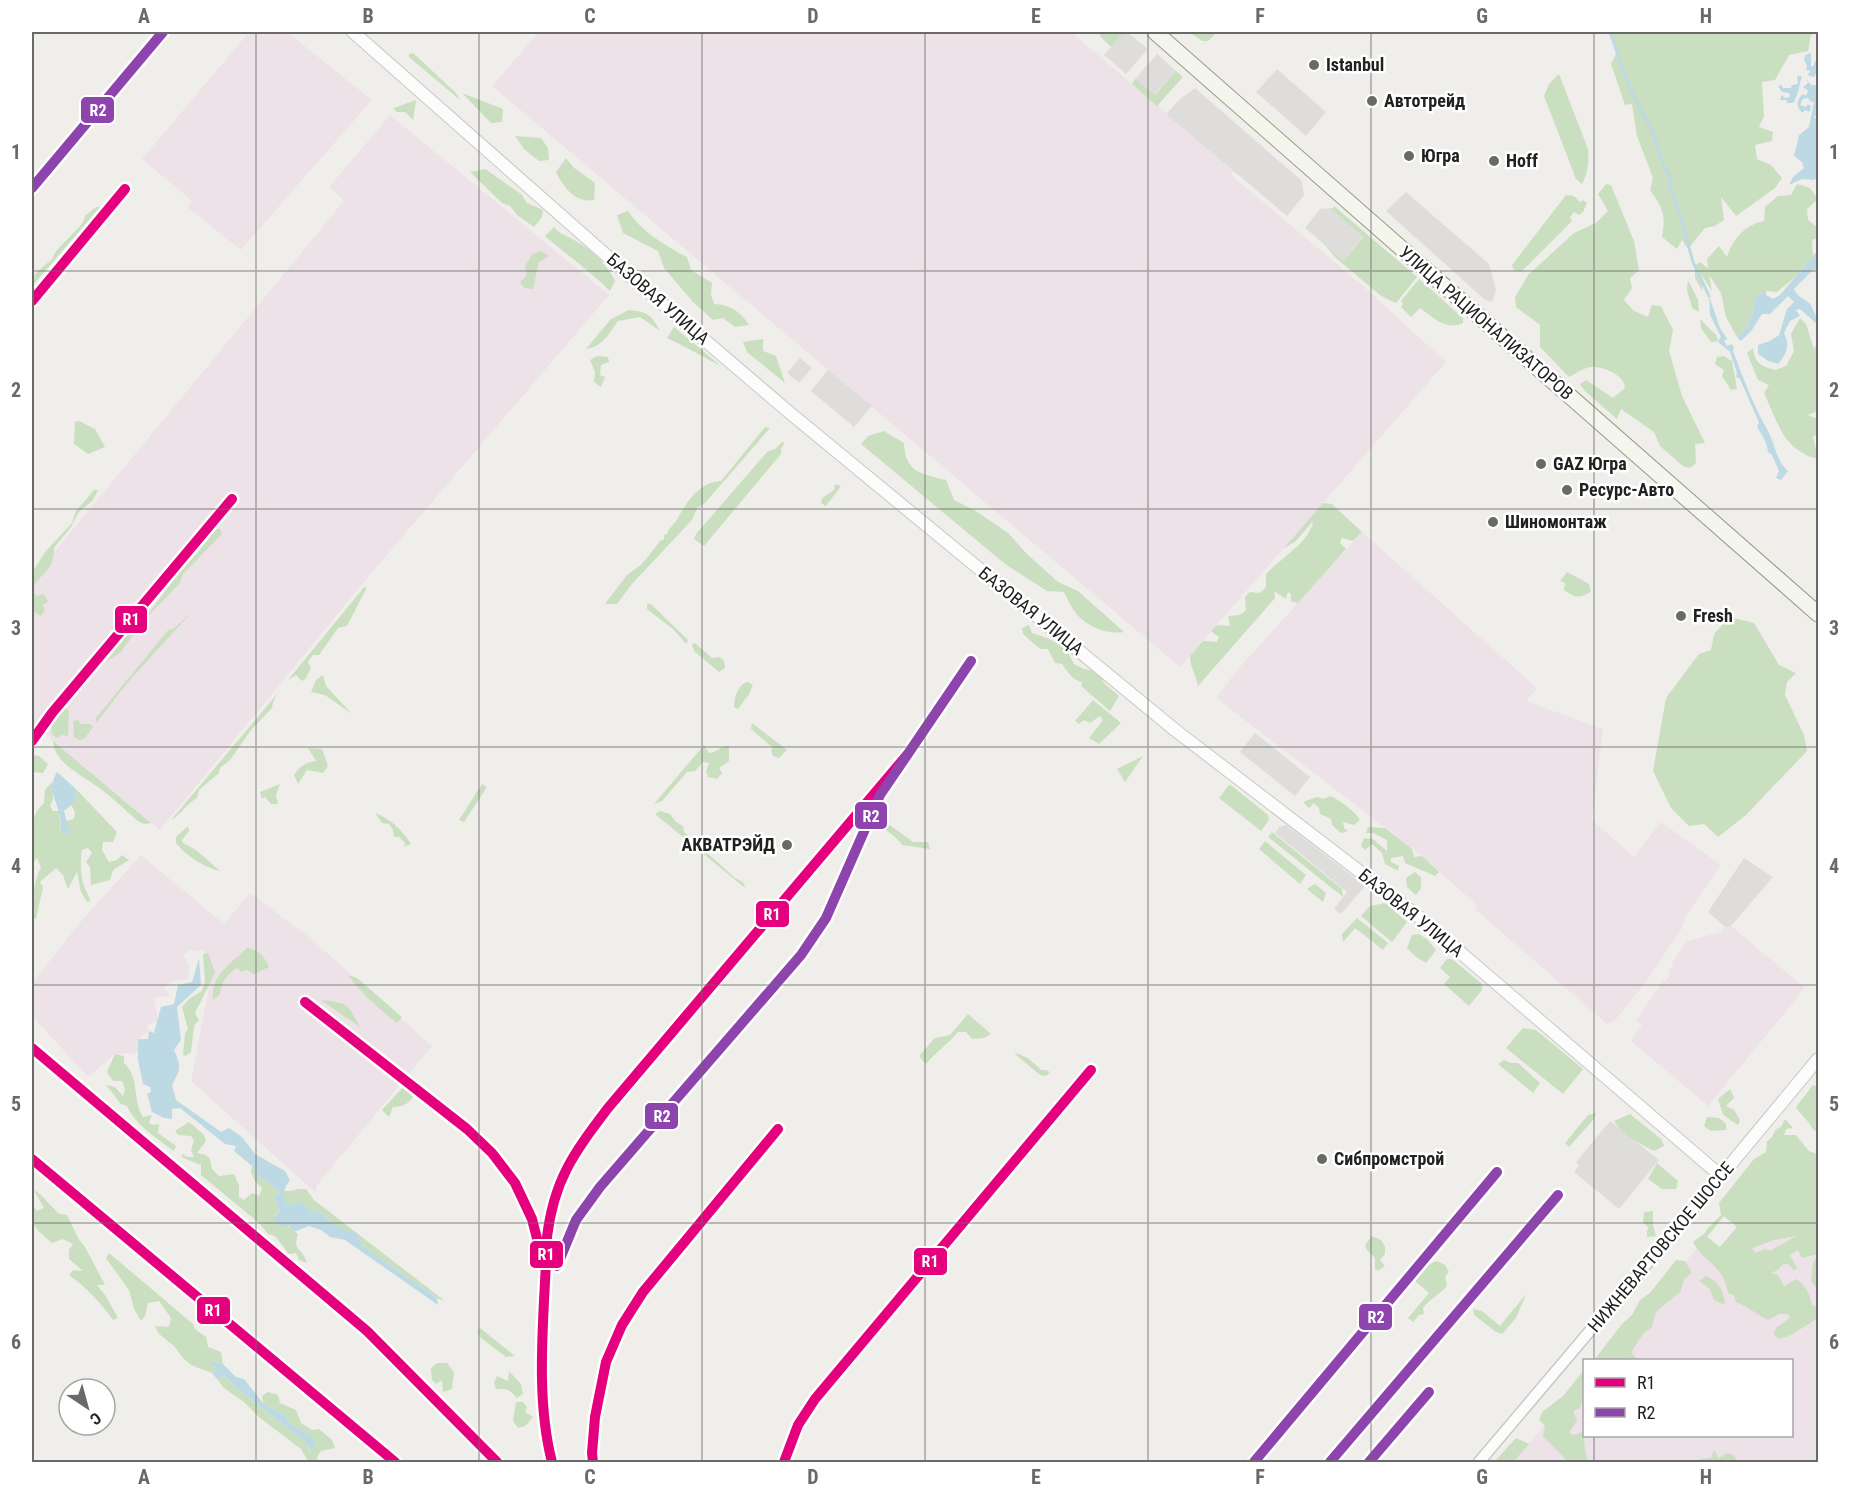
<svg xmlns="http://www.w3.org/2000/svg" width="1850" height="1494" font-family="'Roboto Condensed',sans-serif">
<style>
.industrial{fill:#ede2e8}
.religious{fill:#dedddb}
.forest{fill:#c9dfbf;fill-rule:evenodd}
.water{fill:#bddae4}
.lines{fill:none;stroke-linecap:round;stroke-linejoin:round}
.stream{stroke:#bddae4;stroke-width:3}
.minor-casing{stroke:#c8c8c6;stroke-width:13}
.tertiary-casing{stroke:#c8c8c6;stroke-width:14}
.secondary-casing{stroke:#989a80;stroke-width:17}
.minor{stroke:#fdfcfc;stroke-width:10}
.tertiary{stroke:#fdfcfc;stroke-width:12}
.secondary{stroke:#f4f5ec;stroke-width:15}
.rail-1-casing{stroke:#fff;stroke-width:15}
.rail-2-casing{stroke:#fff;stroke-width:15}
.rail-1{stroke:#e5007d;stroke-width:10}
.rail-2{stroke:#8e44ad;stroke-width:10}
.grid{fill:none;stroke:#696967;stroke-width:1.5;stroke-opacity:0.55}
.poi-dot{fill:#696967;stroke:#fff;stroke-width:2}
.labels{text-anchor:middle;stroke-width:5;stroke-linejoin:round;paint-order:stroke}
.poi-label{font-size:18px;font-weight:bold;fill:#212121;stroke:#fff;text-anchor:start}
.street-label{font-size:18px;fill:#212121;stroke:#fff}
.line-badge{stroke:#fff;stroke-width:2}
.badge-label{font-size:16px;text-anchor:middle;font-weight:bold;fill:#fff}
.neatline{fill:none;stroke:#696967;stroke-width:2}
.grid-label{font-size:20px;text-anchor:middle;font-weight:bold;fill:#696967}
</style>
<rect width="100%" height="100%" fill="#f0eeea"/>
<path class="industrial" d="M 249,32 L 287,32 L 372,100 L 241,250 L 188,208 L 191,200 L 142,159 Z
M 539,32 L 1071,32 L 1234,170 L 1231,175 L 1364,287 L 1446,362 L 1180,667 L 492,86 Z
M 390,115 L 609,295 L 368,577 L 160,830 L 32,723 L 32,579 L 344,201 L 329,187 Z
M 1362,532 L 1537,688 L 1526,701 L 1603,729 L 1592,820 L 1634,857 L 1661,822 L 1721,865 L 1686,916 L 1682,928 L 1646,982 L 1616,1019 L 1607,1024 L 1475,909 L 1477,905 L 1422,856 L 1216,698 L 1239,668 Z
M 141,855 L 224,924 L 250,893 L 310,938 L 432,1046 L 317,1185 L 315,1192 L 191,1081 L 210,982 L 204,949 L 197,952 L 189,950 L 183,955 L 190,966 L 188,979 L 172,981 L 164,988 L 170,996 L 154,998 L 158,1021 L 147,1025 L 149,1031 L 138,1039 L 139,1053 L 115,1054 L 88,1077 L 33,1017 L 32,1017 L 32,983 L 83,919 Z
M 1731,926 L 1805,988 L 1708,1106 L 1631,1041 L 1642,1025 L 1636,1020 L 1663,981 L 1665,982 L 1670,975 L 1668,969 L 1674,967 L 1671,964 L 1687,941 L 1710,935 L 1721,932 L 1725,927 Z
M 1793,1134 L 1818,1168 L 1818,1462 L 1513,1462 L 1584,1379 L 1584,1436 L 1792,1436 L 1792,1360 L 1600,1360 L 1707,1237 L 1720,1247 L 1737,1227 L 1724,1216 Z"/>
<path class="religious" d="M 1125,32 L 1127,32 L 1148,49 L 1126,74 L 1104,55 Z
M 1157,54 L 1176,71 L 1154,95 L 1135,79 Z
M 1277,69 L 1326,112 L 1306,136 L 1256,92 Z
M 1195,88 L 1302,181 L 1304,195 L 1287,216 L 1166,114 L 1180,99 Z
M 1406,192 L 1489,264 L 1496,290 L 1492,302 L 1484,299 L 1386,211 Z
M 1332,208 L 1363,236 L 1344,261 L 1305,228 L 1320,209 Z
M 800,358 L 812,368 L 799,383 L 787,373 Z
M 828,370 L 872,406 L 854,427 L 811,391 Z
M 1255,733 L 1310,777 L 1295,796 L 1240,752 Z
M 1286,825 L 1365,886 L 1341,914 L 1334,909 L 1347,892 L 1275,833 L 1279,827 Z
M 1744,858 L 1773,877 L 1731,926 L 1725,927 L 1708,912 Z
M 1610,1121 L 1659,1160 L 1619,1209 L 1574,1172 L 1579,1165 L 1576,1162 Z"/>
<path class="forest" d="M 1101,32 L 1125,32 L 1111,47 L 1100,36 Z
M 1189,32 L 1217,32 L 1208,41 L 1202,41 Z
M 1610,32 L 1815,32 L 1811,35 L 1808,51 L 1789,55 L 1775,80 L 1762,82 L 1764,116 L 1759,127 L 1773,132 L 1772,141 L 1755,145 L 1757,159 L 1771,165 L 1782,178 L 1775,188 L 1736,216 L 1721,197 L 1724,220 L 1715,226 L 1705,228 L 1688,249 L 1682,240 L 1677,249 L 1662,237 C 1666,216 1663,207 1650,190 L 1653,178 L 1637,136 L 1632,104 L 1625,105 L 1611,64 L 1616,54 Z
M 413,53 L 456,93 L 460,100 L 409,57 L 409,54 Z
M 1176,71 L 1183,77 L 1157,106 L 1132,84 L 1135,79 L 1155,95 Z
M 1559,74 L 1588,149 C 1589,162 1588,173 1582,184 L 1576,179 L 1544,96 L 1549,84 Z
M 462,93 L 503,109 L 502,122 L 491,123 Z
M 416,100 L 413,120 L 405,112 L 396,112 L 394,108 Z
M 515,136 L 541,138 L 548,148 L 549,160 L 539,161 L 524,149 Z
M 566,158 L 573,167 L 595,183 L 594,200 C 575,203 564,188 556,172 Z
M 485,169 L 521,194 L 527,203 L 543,210 L 542,217 L 534,227 L 517,215 L 510,206 L 502,203 L 470,172 Z
M 1606,184 L 1611,185 L 1634,241 L 1639,270 L 1630,278 L 1632,288 L 1624,300 L 1634,311 L 1648,317 L 1652,305 L 1661,306 L 1673,330 L 1669,351 L 1682,396 L 1705,443 L 1695,444 L 1696,463 L 1690,468 L 1683,466 L 1660,446 L 1654,432 L 1621,409 L 1617,419 L 1585,391 L 1580,384 L 1586,380 L 1613,398 L 1625,388 C 1625,375 1603,366 1591,367 C 1583,368 1576,374 1569,377 L 1540,347 L 1540,325 L 1516,307 L 1515,297 L 1528,275 L 1574,233 L 1596,223 L 1608,211 L 1598,194 Z
M 1797,184 L 1810,188 L 1818,199 L 1807,209 L 1808,220 L 1818,228 L 1818,238 L 1812,240 L 1813,256 L 1795,277 L 1777,292 L 1766,291 L 1755,297 C 1754,311 1750,329 1737,337 L 1726,317 L 1721,293 L 1709,275 L 1712,291 L 1700,273 L 1703,292 L 1695,278 L 1695,266 L 1700,262 L 1708,268 L 1707,259 L 1719,246 L 1727,257 C 1733,238 1745,225 1764,221 L 1765,207 L 1778,196 L 1791,195 Z
M 1566,195 L 1574,196 L 1580,202 L 1583,200 L 1587,203 L 1583,212 L 1579,215 L 1574,212 L 1570,217 L 1572,221 L 1521,272 L 1514,270 L 1512,265 Z
M 1334,206 L 1417,277 L 1396,303 L 1381,296 L 1336,258 L 1324,244 L 1344,261 L 1363,237 L 1332,209 Z
M 96,207 L 100,207 L 33,285 L 35,274 L 52,259 L 56,251 L 82,224 L 86,215 Z
M 628,211 C 641,231 665,246 687,257 L 691,270 L 712,283 L 711,295 L 714,304 C 731,305 740,311 749,325 L 735,327 L 723,318 L 713,320 L 693,302 L 664,268 L 658,251 L 623,233 L 617,215 Z
M 554,227 C 559,234 567,236 574,240 C 592,250 606,263 615,281 L 610,291 C 590,271 567,255 545,236 Z
M 541,251 L 549,256 L 539,262 L 533,289 L 524,288 L 520,282 L 527,275 L 525,267 L 532,254 Z
M 1419,279 L 1463,318 L 1463,323 C 1446,331 1434,318 1420,308 L 1411,317 L 1401,307 L 1403,304 L 1401,301 Z
M 1688,280 L 1698,300 L 1699,312 L 1692,308 L 1687,290 Z
M 629,310 C 648,312 651,314 660,331 L 640,317 L 618,321 C 609,333 603,347 586,349 L 611,319 Z
M 1800,318 L 1806,324 L 1814,349 L 1818,342 L 1818,411 L 1808,415 L 1818,419 L 1818,433 L 1813,437 L 1818,459 C 1783,450 1778,423 1764,393 L 1769,385 L 1758,380 L 1747,353 L 1753,348 C 1755,364 1761,366 1775,370 L 1786,366 L 1794,351 L 1791,334 Z
M 1700,319 L 1716,335 L 1719,341 L 1711,342 L 1701,328 Z
M 674,327 L 721,366 C 702,357 687,347 667,338 Z
M 763,339 L 763,351 L 776,356 L 785,383 L 747,352 L 743,342 Z
M 597,356 L 608,357 L 609,362 L 601,365 L 600,375 L 605,377 L 601,387 L 594,382 L 595,372 L 590,360 Z
M 1724,356 L 1732,361 L 1737,389 L 1731,390 L 1722,376 L 1724,370 L 1715,364 L 1717,357 Z
M 79,421 L 95,429 L 105,447 L 88,454 L 74,444 L 75,422 Z
M 765,427 L 770,428 L 705,503 L 697,508 L 692,520 L 631,585 L 617,604 L 605,604 L 627,575 L 642,564 L 661,540 L 664,540 L 664,535 L 667,534 C 669,527 675,524 678,518 C 687,501 700,482 721,481 Z
M 884,431 L 904,443 C 905,472 921,474 946,480 L 954,500 L 976,511 L 1008,533 L 1026,553 L 1058,582 L 1078,591 L 1124,632 C 1105,635 1083,625 1073,609 C 1069,604 1067,597 1064,592 L 1047,591 L 1005,564 L 861,444 L 868,436 Z
M 782,442 L 785,443 L 781,448 L 781,454 L 704,546 L 694,539 L 696,534 L 768,451 L 775,449 Z
M 835,484 L 841,486 L 826,506 L 821,503 L 822,498 L 834,490 Z
M 94,490 L 98,490 L 93,500 L 78,513 L 71,527 L 54,548 C 55,571 40,572 32,590 L 37,596 L 44,594 L 48,602 L 42,605 L 45,610 L 41,616 L 32,611 L 32,573 L 45,552 L 72,523 L 76,511 Z
M 1323,503 L 1332,504 L 1362,532 L 1353,541 L 1342,538 L 1340,543 L 1346,549 L 1298,603 L 1291,601 L 1291,594 L 1288,592 L 1286,599 L 1274,591 L 1275,598 L 1198,686 C 1196,675 1190,667 1190,656 L 1203,641 L 1217,642 L 1219,637 L 1211,631 L 1217,625 L 1230,626 L 1228,616 L 1240,615 L 1246,610 L 1245,597 L 1250,592 L 1260,593 L 1266,587 L 1266,574 C 1280,559 1311,541 1313,521 L 1296,541 L 1283,549 Z
M 214,529 L 220,529 L 222,534 L 183,574 L 180,583 L 145,619 L 178,574 L 198,552 Z
M 1567,572 L 1589,584 L 1591,591 C 1581,599 1574,598 1564,590 L 1565,583 L 1560,581 Z
M 365,586 L 366,589 L 347,626 L 338,628 L 319,655 L 313,655 L 308,662 L 311,668 L 306,678 L 302,681 L 296,675 L 288,680 Z
M 647,603 L 652,605 L 688,640 L 686,644 L 674,630 L 647,609 Z
M 190,614 L 128,682 L 97,722 L 95,719 L 169,629 L 172,630 Z
M 1730,617 L 1754,623 L 1779,665 L 1796,673 L 1787,682 L 1785,695 L 1804,735 L 1807,751 L 1746,815 L 1718,837 L 1704,824 L 1689,826 L 1671,808 L 1653,771 L 1666,698 L 1699,654 L 1711,650 L 1714,634 Z
M 140,625 L 121,652 L 106,662 L 125,637 Z
M 1029,625 L 1032,633 L 1047,638 L 1065,647 L 1074,664 L 1084,669 L 1097,671 L 1105,684 L 1119,696 L 1110,711 L 1081,686 L 1082,682 C 1073,681 1067,671 1062,664 L 1055,663 L 1048,649 L 1040,649 L 1023,634 L 1022,628 Z
M 695,643 L 712,658 L 720,657 L 724,661 L 725,668 L 719,672 L 694,651 L 692,644 Z
M 323,675 L 326,686 L 352,714 L 325,695 L 311,692 L 316,680 Z
M 748,682 L 753,685 L 749,694 L 738,709 L 734,707 C 734,699 738,683 748,682 Z
M 278,693 L 273,702 L 272,708 L 251,730 L 230,760 L 220,768 L 219,773 L 199,790 L 197,798 C 186,804 181,815 171,820 Z
M 1093,700 L 1121,723 L 1099,744 L 1089,738 L 1103,720 L 1100,716 L 1090,723 L 1084,720 L 1079,724 L 1075,721 Z
M 63,708 L 69,710 L 68,736 L 62,735 L 57,738 L 52,734 C 50,718 56,720 63,708 Z
M 78,720 L 81,724 L 90,724 L 93,727 L 85,738 L 80,740 L 74,737 L 73,721 Z
M 752,723 L 787,750 L 779,758 L 773,756 L 771,751 L 773,748 L 751,729 Z
M 53,741 L 151,823 L 144,824 L 138,821 C 125,810 112,797 98,787 C 82,775 54,763 53,741 Z
M 704,745 L 709,753 C 717,752 721,746 729,746 L 729,761 L 719,768 L 722,773 L 717,779 L 708,777 L 706,771 L 709,763 L 703,762 L 695,771 L 687,772 L 662,801 L 654,804 Z
M 308,748 L 322,749 L 328,766 L 323,773 L 307,770 L 298,784 L 294,775 C 300,766 306,762 316,761 Z
M 33,755 L 39,756 L 48,764 L 43,773 L 32,772 L 32,756 Z
M 1143,756 L 1125,782 L 1117,769 Z
M 52,782 L 53,799 L 50,806 L 53,811 L 59,811 L 61,833 L 69,834 L 66,821 L 74,819 L 75,812 L 71,805 L 76,801 L 75,788 L 117,832 L 113,842 L 103,842 L 102,850 L 109,862 L 117,860 L 122,855 L 129,860 L 113,870 L 110,880 L 91,885 L 90,867 L 86,862 L 92,853 L 88,848 L 82,850 C 80,859 81,878 84,886 C 86,892 89,894 90,901 L 87,902 L 81,892 L 77,872 L 68,889 L 63,875 L 56,868 L 40,882 L 43,887 L 36,919 L 32,918 C 33,899 33,884 41,867 L 37,858 L 32,863 C 32,841 26,819 44,803 L 45,790 Z
M 280,784 L 276,795 L 278,804 L 271,804 L 265,797 L 262,799 L 260,792 Z
M 482,784 L 487,787 L 464,822 L 459,820 Z
M 1229,785 L 1232,786 L 1268,815 L 1269,820 L 1261,831 L 1219,798 Z
M 1330,796 C 1338,799 1356,812 1360,820 L 1354,825 L 1343,822 L 1344,828 L 1348,831 L 1341,833 L 1332,825 L 1331,819 L 1320,814 L 1319,808 L 1314,803 L 1309,808 L 1303,802 L 1317,797 L 1324,799 Z
M 660,811 L 670,814 L 676,822 L 683,826 L 684,832 L 735,878 L 743,882 L 745,888 L 655,814 Z
M 375,813 C 390,818 402,830 411,844 L 404,847 L 405,843 L 399,837 L 394,837 L 393,830 L 389,824 L 382,823 Z
M 876,818 L 880,818 L 913,842 L 928,842 L 930,849 L 902,845 C 895,833 881,831 876,818 Z
M 188,826 L 189,831 L 182,840 L 183,843 L 196,850 L 220,871 C 205,868 185,855 176,843 L 176,837 Z
M 1368,827 L 1385,828 L 1412,849 L 1414,857 L 1422,856 L 1439,872 L 1435,876 L 1405,863 L 1403,856 L 1391,858 L 1391,862 L 1399,866 L 1398,871 L 1385,864 L 1382,853 L 1372,844 L 1365,850 L 1361,846 L 1364,838 L 1373,839 L 1387,851 L 1387,840 L 1373,833 L 1366,833 Z
M 1272,832 L 1342,889 L 1343,897 L 1268,837 Z
M 1265,841 L 1306,875 L 1300,884 L 1259,849 Z
M 1415,872 L 1421,877 L 1421,888 L 1416,895 L 1407,887 L 1406,878 Z
M 1315,884 L 1326,893 L 1323,902 L 1307,889 Z
M 1385,903 L 1407,922 L 1392,942 L 1361,916 L 1370,906 Z
M 1357,918 L 1388,943 L 1383,950 L 1355,928 L 1343,942 L 1342,934 Z
M 1419,934 L 1428,940 L 1436,950 L 1426,963 L 1416,957 L 1407,948 L 1412,935 Z
M 247,948 C 258,949 265,957 269,967 L 254,974 L 247,970 L 241,972 L 237,968 C 227,974 221,983 220,994 L 213,1000 C 210,975 232,963 247,948 Z
M 208,953 L 215,973 L 195,1013 L 199,1020 L 194,1026 L 191,1052 L 186,1056 L 183,1055 L 185,1033 L 188,1029 L 182,1007 L 189,999 L 202,991 L 205,981 L 203,954 Z
M 1447,959 L 1452,959 L 1482,984 L 1482,990 L 1469,1006 L 1444,984 L 1450,977 L 1440,968 Z
M 348,975 L 357,978 L 402,1017 L 397,1023 C 379,1009 362,994 348,975 Z
M 321,1000 C 349,1004 346,1001 360,1027 Z
M 968,1014 L 991,1034 L 984,1038 L 972,1039 L 966,1032 L 958,1032 C 948,1044 936,1052 926,1064 L 919,1056 L 935,1038 L 950,1035 Z
M 1523,1028 L 1536,1030 L 1583,1069 L 1563,1094 L 1506,1048 Z
M 1014,1053 C 1026,1055 1032,1061 1041,1070 L 1046,1070 L 1050,1072 L 1046,1076 L 1040,1075 Z
M 115,1054 L 124,1056 L 124,1063 C 140,1077 132,1100 143,1117 L 152,1115 L 149,1123 L 153,1125 L 159,1124 L 158,1133 L 176,1146 L 174,1151 C 158,1139 135,1125 127,1106 L 121,1104 L 106,1085 L 115,1087 L 123,1096 L 125,1089 L 122,1081 L 113,1081 L 107,1072 Z
M 1504,1060 L 1511,1063 L 1518,1063 L 1540,1083 L 1533,1093 L 1498,1064 Z
M 405,1085 L 415,1092 C 411,1103 404,1107 393,1107 L 389,1117 L 382,1110 Z
M 1813,1085 L 1818,1087 L 1818,1132 L 1813,1130 C 1809,1120 1801,1116 1796,1107 Z
M 1730,1089 L 1734,1098 L 1726,1106 L 1734,1110 L 1740,1120 L 1738,1125 L 1723,1115 L 1718,1099 Z
M 1596,1113 L 1594,1119 L 1569,1147 L 1565,1143 L 1588,1115 Z
M 1630,1114 L 1661,1139 L 1664,1146 L 1654,1151 C 1640,1144 1622,1135 1614,1121 Z
M 1707,1117 L 1719,1118 L 1726,1124 L 1726,1130 L 1711,1131 L 1704,1126 Z
M 1785,1119 L 1793,1128 L 1786,1129 L 1784,1135 L 1796,1135 L 1809,1151 L 1817,1154 L 1818,1158 L 1818,1212 L 1817,1213 L 1818,1215 L 1818,1291 L 1811,1281 L 1813,1263 L 1818,1254 L 1802,1258 L 1798,1250 L 1790,1255 L 1797,1268 L 1794,1270 L 1788,1264 L 1783,1264 L 1778,1270 L 1771,1273 L 1778,1275 L 1784,1286 L 1796,1279 C 1806,1286 1809,1292 1812,1305 L 1818,1307 L 1818,1318 L 1791,1335 L 1779,1339 L 1773,1334 L 1777,1327 L 1790,1318 L 1788,1314 L 1779,1314 L 1768,1320 C 1756,1314 1747,1306 1736,1302 L 1734,1295 L 1728,1293 C 1723,1264 1704,1263 1693,1242 L 1705,1233 L 1707,1229 L 1721,1215 L 1719,1203 L 1754,1159 L 1766,1152 L 1767,1141 L 1772,1137 L 1776,1129 L 1781,1127 ZM 1724,1216 L 1737,1227 L 1720,1247 L 1707,1237 ZM 1796,1236 L 1770,1251 L 1765,1249 L 1755,1253 L 1752,1248 L 1774,1240 Z
M 189,1122 L 204,1135 L 206,1141 L 197,1153 L 206,1155 L 210,1159 L 212,1169 L 219,1176 L 234,1174 L 239,1186 L 239,1197 L 244,1200 L 252,1193 L 259,1196 L 262,1188 L 255,1181 L 251,1172 L 252,1166 L 258,1176 L 275,1187 L 279,1193 L 274,1198 L 280,1211 L 274,1216 L 298,1234 C 292,1253 302,1246 307,1263 L 299,1260 L 296,1253 L 289,1254 L 275,1236 L 268,1234 L 259,1223 L 201,1175 L 201,1165 L 181,1157 L 183,1154 L 187,1157 L 194,1157 L 191,1150 L 194,1141 L 191,1136 L 178,1135 L 175,1131 Z
M 1657,1163 L 1678,1181 L 1676,1189 L 1662,1189 L 1648,1179 Z
M 298,1189 L 306,1189 L 314,1200 L 445,1301 L 437,1298 L 363,1246 L 356,1233 C 341,1233 329,1220 319,1211 L 314,1214 L 301,1203 L 288,1205 L 283,1198 L 283,1191 L 291,1191 Z
M 34,1190 L 41,1195 L 59,1214 L 67,1215 L 78,1238 L 85,1247 L 105,1285 L 97,1285 L 105,1295 L 118,1318 L 113,1320 C 100,1302 87,1288 69,1275 L 73,1270 L 83,1271 L 69,1259 L 69,1250 L 73,1244 L 63,1239 L 52,1243 C 36,1229 31,1227 32,1205 L 37,1211 L 44,1208 Z
M 1653,1211 L 1653,1225 L 1656,1236 L 1647,1237 L 1647,1230 L 1649,1228 L 1643,1222 L 1644,1212 Z
M 1372,1236 L 1381,1240 L 1385,1247 L 1385,1254 L 1380,1260 L 1385,1266 L 1378,1271 L 1375,1269 L 1375,1258 L 1367,1250 L 1365,1245 Z
M 109,1253 L 193,1324 L 195,1329 L 206,1337 L 208,1347 L 221,1352 L 223,1364 L 211,1360 L 217,1370 L 212,1373 L 191,1365 L 182,1357 L 175,1347 L 158,1333 L 155,1326 L 169,1327 L 171,1318 L 159,1301 L 148,1303 L 145,1316 L 141,1321 L 134,1309 L 129,1290 L 106,1258 Z
M 1676,1260 L 1685,1261 L 1692,1273 L 1684,1279 L 1681,1291 L 1656,1312 L 1652,1327 L 1644,1333 L 1631,1352 L 1638,1360 L 1594,1360 L 1622,1324 L 1632,1315 L 1640,1300 L 1650,1293 Z
M 1437,1261 L 1445,1265 L 1449,1272 L 1445,1277 L 1447,1286 C 1439,1295 1430,1299 1423,1308 L 1424,1314 L 1419,1315 L 1413,1322 L 1408,1318 L 1429,1293 L 1415,1281 C 1420,1270 1425,1265 1437,1261 Z
M 1706,1276 C 1719,1282 1724,1291 1725,1305 L 1714,1300 L 1710,1289 L 1699,1281 Z
M 1526,1294 L 1516,1318 L 1502,1334 L 1496,1332 L 1474,1315 L 1473,1309 L 1482,1311 L 1500,1326 Z
M 480,1328 L 515,1356 L 506,1357 L 481,1338 L 477,1332 Z
M 437,1363 L 447,1363 L 454,1372 L 452,1389 L 443,1392 L 442,1380 L 436,1384 L 432,1380 L 431,1368 Z
M 1584,1370 L 1584,1401 L 1581,1402 L 1580,1408 L 1573,1411 L 1577,1421 L 1569,1433 L 1574,1435 L 1583,1432 C 1585,1443 1584,1451 1588,1461 L 1568,1462 L 1543,1436 L 1545,1426 L 1539,1420 L 1542,1412 L 1563,1396 Z
M 509,1371 L 521,1384 L 523,1394 L 517,1398 C 510,1390 507,1388 496,1389 L 494,1383 L 497,1376 L 508,1381 Z
M 224,1376 L 233,1385 L 304,1441 L 311,1451 L 311,1436 L 289,1423 L 284,1415 L 263,1403 L 262,1396 L 268,1392 L 278,1395 L 280,1403 L 296,1410 L 301,1423 L 312,1430 L 319,1429 L 332,1440 L 335,1448 L 321,1451 L 317,1457 L 318,1462 L 308,1461 L 301,1449 L 260,1418 L 244,1402 L 224,1388 L 217,1379 Z
M 516,1402 L 523,1402 L 527,1407 L 525,1412 L 533,1417 L 525,1426 L 518,1428 L 513,1421 Z
M 1516,1438 L 1529,1444 L 1513,1462 L 1494,1462 Z
M 1714,1450 L 1719,1458 L 1727,1453 L 1734,1455 L 1738,1462 L 1696,1462 L 1700,1459 L 1711,1458 Z"/>
<path class="water" d="M 1811,53 L 1811,67 L 1814,65 L 1815,61 L 1818,62 L 1818,70 L 1814,77 L 1807,75 L 1811,71 L 1806,70 L 1807,65 L 1804,61 L 1805,55 Z
M 1797,76 L 1802,76 C 1799,86 1798,96 1793,103 L 1788,103 L 1786,100 L 1780,100 L 1782,95 L 1785,98 L 1790,97 L 1789,93 L 1782,92 L 1778,86 L 1781,85 L 1783,88 L 1791,88 L 1792,85 L 1798,84 Z
M 1806,79 L 1811,85 L 1818,85 L 1818,114 L 1814,117 L 1818,120 L 1818,177 L 1814,180 L 1802,179 L 1789,185 L 1793,177 L 1804,168 L 1802,162 L 1794,156 L 1799,135 L 1809,127 L 1814,102 L 1810,101 L 1808,98 L 1803,99 L 1800,105 L 1806,107 L 1808,104 L 1811,106 L 1810,112 L 1805,110 L 1802,113 C 1796,106 1796,100 1803,94 L 1806,96 L 1808,91 L 1803,87 L 1808,83 Z
M 1818,250 L 1818,271 L 1814,269 L 1794,289 C 1799,299 1803,297 1810,304 C 1814,309 1814,314 1818,319 L 1818,325 L 1800,309 L 1796,310 L 1800,316 L 1790,321 L 1784,333 C 1790,345 1787,354 1778,364 L 1768,361 L 1758,354 L 1758,345 L 1770,341 L 1779,335 L 1787,309 L 1794,302 L 1788,296 L 1770,314 L 1762,314 L 1752,330 L 1741,341 L 1737,337 C 1750,329 1754,311 1755,297 L 1766,291 L 1766,295 L 1773,299 L 1780,295 Z
M 1709,296 L 1720,328 L 1727,339 L 1724,341 L 1727,346 L 1732,344 L 1734,348 L 1733,351 C 1743,377 1753,405 1767,429 C 1775,443 1775,459 1788,471 L 1781,480 L 1776,478 L 1779,471 L 1772,455 L 1768,452 C 1767,441 1761,435 1757,426 L 1759,423 L 1740,379 L 1736,377 L 1737,373 L 1730,352 L 1718,342 L 1721,337 L 1710,315 Z
M 57,772 L 75,788 L 76,801 L 64,811 L 70,834 L 61,833 C 61,827 61,820 59,814 C 56,796 46,792 57,772 Z
M 199,958 L 201,985 L 177,1007 L 181,1040 L 174,1050 C 183,1069 179,1070 172,1086 L 176,1100 L 221,1132 L 229,1128 L 242,1137 L 255,1154 L 285,1171 L 290,1180 C 284,1189 281,1194 288,1205 L 301,1202 L 314,1214 L 318,1210 C 329,1220 341,1233 356,1232 L 363,1246 L 437,1298 L 438,1305 L 345,1240 L 330,1237 L 321,1230 L 309,1226 L 294,1232 L 289,1226 L 278,1226 L 274,1217 L 280,1211 L 274,1198 L 279,1193 L 275,1187 L 258,1176 L 252,1166 L 234,1151 L 236,1146 L 225,1144 L 180,1108 L 172,1109 L 172,1119 L 164,1118 L 152,1112 L 147,1094 L 151,1092 L 150,1087 L 143,1084 L 138,1060 L 138,1039 L 148,1039 L 149,1031 L 154,1033 L 161,1007 L 174,1004 L 178,985 L 192,982 Z
M 210,1360 L 223,1364 L 236,1377 L 244,1379 L 263,1403 L 284,1415 L 289,1423 L 311,1436 L 314,1443 L 312,1452 L 304,1441 L 233,1385 L 224,1376 L 217,1379 L 212,1373 L 217,1370 Z"/>
<g class="lines">
<path class="stream" d="M 1610,32 L 1631,91 L 1653,132 L 1665,169 L 1669,173 L 1670,187 L 1675,198 L 1693,262 L 1709,296"/>
<g class="minor-casing">
<path id="minor" d="M 1479,1462 L 1721,1176"/>
</g>
<g class="tertiary-casing">
<path id="tertiary" d="M 353,32 L 632,278 L 790,413 L 1175,730 L 1419,917 L 1721,1176 L 1818,1059"/>
</g>
<g class="secondary-casing">
<path id="secondary" d="M 1155,32 L 1818,614"/>
</g>
<use href="#minor" class="minor"/>
<use href="#tertiary" class="tertiary"/>
<use href="#secondary" class="secondary"/>
<g class="rail-1-casing">
<path id="rail-1" d="M 32,301 L 125,189
M 32,741 L 52,713 L 232,499
M 305,1002 L 467,1129 L 492,1153 L 515,1183 L 532,1219 L 541,1254
M 32,1048 L 367,1331 L 497,1462
M 32,1159 L 395,1462
M 552,1462 C 534,1393 545,1309 547,1237 C 554,1179 574,1153 608,1108 L 907,755
M 593,1462 L 592,1453 L 595,1417 L 606,1362 L 622,1325 L 643,1292 L 778,1129
M 784,1462 L 798,1425 L 815,1399 L 1091,1070"/>
</g>
<g class="rail-2-casing">
<path id="rail-2" d="M 32,188 L 163,32
M 557,1266 L 576,1220 L 600,1187 L 801,955 L 826,918 L 880,795 L 971,661
M 1254,1462 L 1497,1172
M 1330,1462 L 1558,1195
M 1369,1462 L 1429,1392"/>
</g>
<use href="#rail-1" class="rail-1"/>
<use href="#rail-2" class="rail-2"/>
</g>
<path class="grid" d="M 256,32 L 256,1462M 479,32 L 479,1462M 702,32 L 702,1462M 925,32 L 925,1462M 1148,32 L 1148,1462M 1371,32 L 1371,1462M 1594,32 L 1594,1360M 32,271 L 1818,271M 32,509 L 1818,509M 32,747 L 1818,747M 32,985 L 1818,985M 32,1223 L 1818,1223M 1594,1436 L 1594,1462"/>
<g class="poi-dot">
<circle cx="1314" cy="65" r="6"/>
<circle cx="1372" cy="101" r="6"/>
<circle cx="1409" cy="156" r="6"/>
<circle cx="1494" cy="161" r="6"/>
<circle cx="1541" cy="464" r="6"/>
<circle cx="1567" cy="490" r="6"/>
<circle cx="1493" cy="522" r="6"/>
<circle cx="1681" cy="616" r="6"/>
<circle cx="787" cy="845" r="6"/>
<circle cx="1322" cy="1159" r="6"/>
</g>
<g class="labels">
<g class="poi-label">
<text x="1326" y="71">Istanbul</text>
<text x="1384" y="107">Автотрейд</text>
<text x="1421" y="162">Югра</text>
<text x="1506" y="167">Hoff</text>
<text x="1553" y="470">GAZ Югра</text>
<text x="1579" y="496">Ресурс-Авто</text>
<text x="1505" y="528">Шиномонтаж</text>
<text x="1693" y="622">Fresh</text>
<text x="775" y="851" text-anchor="end">АКВАТРЭЙД</text>
<text x="1334" y="1165">Сибпромстрой</text>
</g>
<g class="street-label">
<text transform="translate(658 299) rotate(41)" y="6">БАЗОВАЯ УЛИЦА</text>
<text transform="translate(1486 323) rotate(41)" y="6">УЛИЦА РАЦИОНАЛИЗАТОРОВ</text>
<text transform="translate(1031 611) rotate(39)" y="6">БАЗОВАЯ УЛИЦА</text>
<text transform="translate(1411 913) rotate(39)" y="6">БАЗОВАЯ УЛИЦА</text>
<text transform="translate(1661 1247) rotate(-50)" y="6">НИЖНЕВАРТОВСКОЕ ШОССЕ</text>
</g>
</g>
<g class="line-badge">
<rect x="80" y="96" width="35" height="28" rx="6" fill="#8e44ad"/>
<rect x="114" y="605" width="34" height="29" rx="6" fill="#e5007d"/>
<rect x="854" y="801" width="34" height="29" rx="6" fill="#8e44ad"/>
<rect x="755" y="900" width="35" height="28" rx="6" fill="#e5007d"/>
<rect x="644" y="1102" width="35" height="28" rx="6" fill="#8e44ad"/>
<rect x="529" y="1240" width="35" height="29" rx="6" fill="#e5007d"/>
<rect x="913" y="1247" width="35" height="29" rx="6" fill="#e5007d"/>
<rect x="196" y="1296" width="35" height="29" rx="6" fill="#e5007d"/>
<rect x="1358" y="1303" width="35" height="28" rx="6" fill="#8e44ad"/>
</g>
<g class="badge-label">
<text x="98" y="116">R2</text>
<text x="131" y="625">R1</text>
<text x="871" y="822">R2</text>
<text x="772" y="920">R1</text>
<text x="662" y="1122">R2</text>
<text x="546" y="1260">R1</text>
<text x="930" y="1267">R1</text>
<text x="213" y="1316">R1</text>
<text x="1376" y="1323">R2</text>
</g>
<rect width="1850" height="1494" fill="none" stroke="#ffffff" stroke-width="66"/>
<rect x="1583" y="1359" width="210" height="78" fill="#ffffff" stroke="#a6a6a6" stroke-width="1.5"/>
<rect x="1595" y="1378" width="30" height="9" fill="#e5007d" stroke="#a6a6a6" stroke-width="1.5"/>
<text x="1637" y="1389" font-size="18" fill="#212121">R1</text>
<rect x="1595" y="1408" width="30" height="9" fill="#8e44ad" stroke="#a6a6a6" stroke-width="1.5"/>
<text x="1637" y="1419" font-size="18" fill="#212121">R2</text>
<g transform="translate(87 1407) rotate(144)"><circle r="28" fill="#ffffff" stroke="#a6a6a6" stroke-width="1.5"/>
<path d="M0-4.5L10 22L0 15L-10 22Z" fill="#696967"/>
<text y="-9" font-size="16" font-weight="bold" text-anchor="middle" fill="#212121">С</text>
</g>
<rect x="33" y="33" width="1784" height="1428" class="neatline"/>
<g class="grid-label">
<text x="144" y="23">A</text>
<text x="368" y="23">B</text>
<text x="590" y="23">C</text>
<text x="813" y="23">D</text>
<text x="1036" y="23">E</text>
<text x="1260" y="23">F</text>
<text x="1482" y="23">G</text>
<text x="1706" y="23">H</text>
<text x="16" y="159">1</text>
<text x="1834" y="159">1</text>
<text x="16" y="397">2</text>
<text x="1834" y="397">2</text>
<text x="16" y="635">3</text>
<text x="1834" y="635">3</text>
<text x="16" y="873">4</text>
<text x="1834" y="873">4</text>
<text x="16" y="1111">5</text>
<text x="1834" y="1111">5</text>
<text x="16" y="1349">6</text>
<text x="1834" y="1349">6</text>
<text x="144" y="1484">A</text>
<text x="368" y="1484">B</text>
<text x="590" y="1484">C</text>
<text x="813" y="1484">D</text>
<text x="1036" y="1484">E</text>
<text x="1260" y="1484">F</text>
<text x="1482" y="1484">G</text>
<text x="1706" y="1484">H</text>
</g>
</svg>
